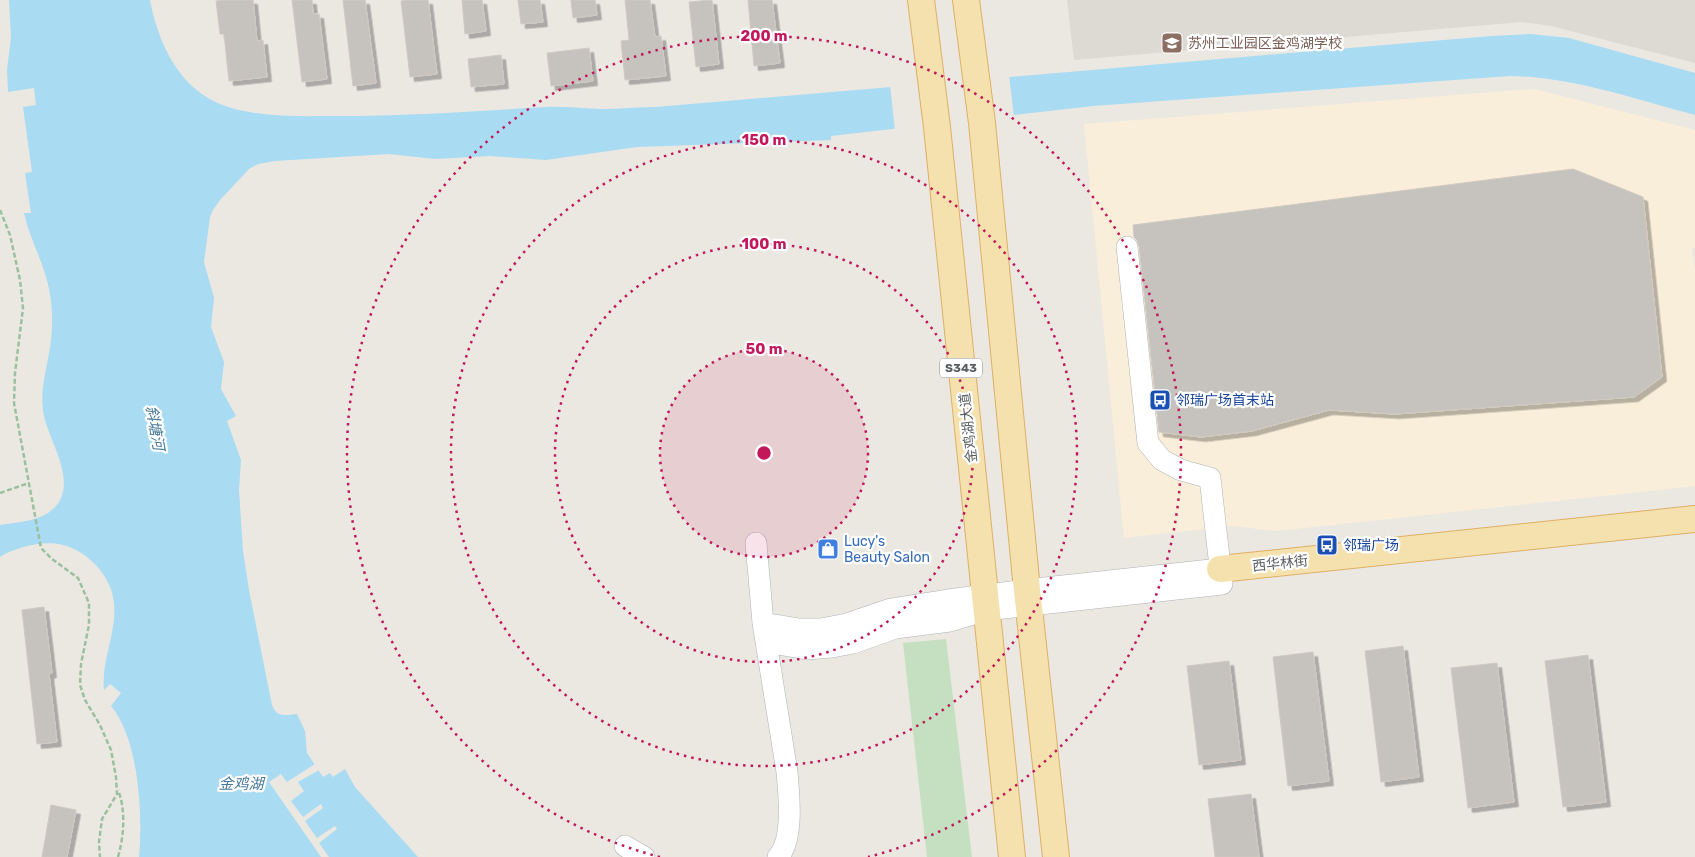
<svg xmlns="http://www.w3.org/2000/svg" width="1695" height="857" font-family="Rubik,'Noto Sans SC',sans-serif">
<style>
.commercial{fill:#f9eed9}
.education{fill:#ddd9d3}
.green{fill:#c4e0c1}
.water{fill:#a9dbf3}
.pier{fill:#ebe8e2}
.building{fill:#c6c3be;stroke:#cfc9c1;filter:url(#shadow)}
.lines{fill:none;stroke-linecap:round;stroke-linejoin:round}
.minor-casing{stroke:#afb2b5;stroke-width:22}
.major-casing{stroke:#dfaf67;stroke-width:28}
.path{stroke:#9bc0a1;stroke-width:2.5;stroke-dasharray:5 2.5;stroke-linecap:butt}
.minor{stroke:#fff;stroke-width:21}
.major{stroke:#f4e1ad;stroke-width:26}
.ring{fill:none;stroke:#c2185b;stroke-width:2.5;stroke-dasharray:2.5 5}
.labels{text-anchor:middle;stroke-width:4.5;stroke-linejoin:round;paint-order:stroke}
.shield{fill:#fff;stroke:#8c8e90;stroke-width:1}
.shield-label{font-size:12px;font-weight:bold;fill:#5a5e60}
.education-label{font-size:14px;fill:#785e54;stroke:#fff;text-anchor:start}
.transit-label{font-size:14px;fill:#164399;stroke:#fff;text-anchor:start}
.street-label{font-size:14px;fill:#5a5e60;stroke:#fff}
.shop-label{font-size:14px;fill:#366cbe;stroke:#fff;text-anchor:start}
.water-label{font-size:15px;font-style:italic;fill:#47799b;stroke:#fff}
.centre{fill:#c2185b;stroke:#fff;stroke-width:2.5}
.ring-label{font-size:15px;text-anchor:middle;font-weight:bold;fill:#c2185b;stroke:#fff;stroke-width:4.5;stroke-linejoin:round;paint-order:stroke}
</style>
<defs>
<filter id="shadow"><feDropShadow dx="4.5" dy="4.5" stdDeviation="0" flood-color="#0004"/></filter>
</defs>
<rect width="100%" height="100%" fill="#ebe8e2"/>
<path class="commercial" d="M 1534,89 L 1695,130 L 1695,248 L 1692,249 L 1695,269 L 1695,486 L 1277,531 L 1232,526 L 1124,538 L 1084,124 Z"/>
<path class="education" d="M 1067,0 L 1695,0 L 1695,63 L 1551,26 L 1522,22 L 1074,60 Z"/>
<path class="green" d="M 946,639 L 972,857 L 927,857 L 903,643 Z"/>
<path class="water" d="M 9,0 L 150,0 C 157,37 174,78 208,98 C 244,119 298,116 338,116 C 408,116 477,111 546,107 C 565,106 584,109 603,109 C 620,109 638,107 656,107 L 1491,36 L 1531,34 L 1569,38 L 1695,73 L 1695,115 C 1634,99 1573,77 1510,76 L 1093,106 L 831,136 L 831,140 L 637,147 L 546,160 L 490,156 L 435,159 L 389,154 L 275,161 L 258,164 L 249,169 L 220,200 L 213,210 L 210,217 L 204,262 L 214,298 L 211,327 L 224,362 L 221,389 L 236,416 L 227,421 L 241,460 L 239,490 L 243,551 L 249,590 L 272,705 C 277,718 284,715 297,714 L 305,731 L 307,753 L 323,777 L 330,773 L 333,777 L 345,769 L 355,787 L 418,857 L 139,857 C 143,816 139,739 111,706 L 121,693 L 110,684 L 104,690 C 101,660 117,633 114,603 C 112,577 88,551 63,545 C 46,540 15,547 0,557 L 0,525 C 20,522 47,521 59,502 C 75,475 47,438 43,411 C 40,389 47,368 50,347 C 53,328 53,308 49,289 C 44,263 30,240 24,213 L 31,213 L 25,173 L 32,172 L 23,107 L 36,105 L 34,88 L 8,92 L 7,69 L 11,38 Z"/>
<path class="pier" d="M 1009,75 L 1014,117 L 895,131 L 890,85 Z
M 315,764 L 319,770 L 298,782 L 304,791 L 291,801 L 303,817 L 321,804 L 323,808 L 305,821 L 317,838 L 335,826 L 337,829 L 319,843 L 329,857 L 321,857 L 269,782 L 281,774 L 287,782 Z"/>
<path class="building" d="M 227,0 L 253,0 L 257,41 L 263,40 L 267,77 L 229,81 L 224,34 L 220,34 L 216,1 Z
M 292,0 L 312,0 L 313,14 L 319,14 L 327,79 L 302,82 Z
M 343,0 L 365,0 L 376,83 L 353,86 Z
M 409,0 L 428,0 L 437,74 L 410,77 L 401,1 Z
M 462,0 L 482,0 L 486,31 L 465,34 Z
M 518,0 L 540,0 L 543,22 L 521,24 Z
M 571,0 L 595,0 L 597,15 L 573,18 Z
M 625,0 L 650,0 L 655,37 L 661,36 L 666,76 L 625,80 L 621,41 L 629,40 Z
M 712,0 L 719,64 L 696,67 L 689,2 Z
M 748,0 L 772,0 L 780,63 L 754,66 Z
M 589,48 L 593,81 L 551,86 L 547,53 Z
M 501,55 L 504,84 L 471,87 L 468,59 Z
M 1573,169 L 1643,197 L 1662,377 L 1634,397 L 1395,414 L 1329,410 L 1252,431 L 1201,437 L 1159,432 L 1139,246 L 1137,240 L 1134,237 L 1133,225 Z
M 44,607 L 52,673 L 49,674 L 57,742 L 37,744 L 22,610 Z
M 1403,646 L 1419,777 L 1381,782 L 1365,651 Z
M 1313,652 L 1329,781 L 1288,786 L 1273,657 Z
M 1588,655 L 1606,802 L 1563,807 L 1545,661 Z
M 1229,661 L 1241,760 L 1199,765 L 1187,666 Z
M 1497,663 L 1514,802 L 1468,808 L 1451,668 Z
M 1251,794 L 1259,857 L 1215,857 L 1208,799 Z
M 51,805 L 76,810 L 67,857 L 42,857 Z"/>
<g class="lines">
<g class="minor-casing">
<path id="minor" d="M 756,543 L 763,623 L 787,772 C 789,795 794,840 778,857
M 763,623 L 799,629 L 821,629 L 847,624 L 891,609 L 948,600 L 1027,590 L 1220,569
M 766,642 L 807,649 L 832,647 L 853,643 L 895,628 L 950,621 L 986,610 L 1222,584 L 1210,478 L 1181,470 L 1162,460 L 1148,443 L 1127,247
M 625,846 L 644,857"/>
</g>
<g class="major-casing">
<path id="major" d="M 921,0 L 937,127 L 1012,857
M 966,0 L 982,123 L 1027,590 L 1056,857
M 1220,569 L 1695,519"/>
</g>
<path class="path" d="M 0,210 L 10,235 L 20,280 L 23,308 L 15,373 L 14,403 L 41,548 L 52,559 L 78,578 L 89,603 L 89,625 L 81,664 L 80,685 L 85,700 L 100,725 L 111,750 L 116,777 L 117,794 L 102,819 L 99,842 L 100,857
M 0,493 L 29,483
M 118,857 C 124,836 126,810 118,790"/>
<use href="#minor" class="minor"/>
<use href="#major" class="major"/>
</g>
<circle cx="764" cy="453" r="104" fill="#c2185b" fill-opacity=".12"/>
<g class="ring">
<circle cx="764" cy="453" r="104"/>
<circle cx="764" cy="453" r="209"/>
<circle cx="764" cy="453" r="313"/>
<path d="M660 857A417 417 0 1 1 868 857"/>
</g>
<defs>
<g id="school-square" transform="scale(1.125)"><rect x="-9" y="-9" width="18" height="18" rx="4" fill="#8d6e63" stroke="#fff"/><path d="M0-5L7-2L0 1L-7-2ZM-4 1L0 2.5L4 1V4Q0 6-4 4Z" fill="#fff"/></g>
<g id="bus-square" transform="scale(1.125)"><rect x="-9" y="-9" width="18" height="18" rx="4" fill="#1a4fb4" stroke="#fff"/><path d="M-5-6H5V4H4V6H2V4H-2V6H-4V4H-5ZM-3.5-4V0h7V-4ZM-3.5 1.2v1.5H-2V1.2ZM2 1.2v1.5H3.5V1.2Z" fill="#fff"/></g>
<g id="shop-square" transform="scale(1.125)"><rect x="-9" y="-9" width="18" height="18" rx="4" fill="#3f7fe0" stroke="#fff"/><path d="M-5-2.5h2.3a2.7 3.5 0 0 1 5.4 0H5L5.5 6h-11ZM-1.5-2.5h3a1.5 2.3 0 0 0-3 0Z" fill="#fff"/></g>
</defs>
<g fill-rule="evenodd">
<use href="#school-square" x="1172" y="43"/>
<use href="#bus-square" x="1160" y="400"/>
<use href="#bus-square" x="1327" y="545"/>
<use href="#shop-square" x="828" y="549"/>
</g>
<g class="labels">
<rect class="shield" x="940" y="358.5" width="42" height="19" rx="4"/>
<g class="shield-label">
<text x="961" y="372">S343</text>
</g>
<g class="education-label">
<text x="1188" y="48">苏州工业园区金鸡湖学校</text>
</g>
<g class="transit-label">
<text x="1176" y="405">邻瑞广场首末站</text>
<text x="1343" y="550">邻瑞广场</text>
</g>
<g class="street-label">
<text transform="translate(968 428) rotate(-96)" y="5">金鸡湖大道</text>
<text transform="translate(1280 563) rotate(-6)" y="5">西华林街</text>
</g>
<g class="shop-label">
<text x="844" y="546">Lucy's<tspan x="844" dy="16">Beauty Salon</tspan></text>
</g>
<g class="water-label">
<text transform="translate(155 428) rotate(80)" y="5">斜塘河</text>
<text x="241" y="789">金鸡湖</text>
</g>
</g>
<circle cx="764" cy="453" r="8" class="centre"/>
<g class="ring-label">
<text x="764" y="41">200 m</text>
<text x="764" y="145">150 m</text>
<text x="764" y="249">100 m</text>
<text x="764" y="354">50 m</text>
</g>
</svg>
